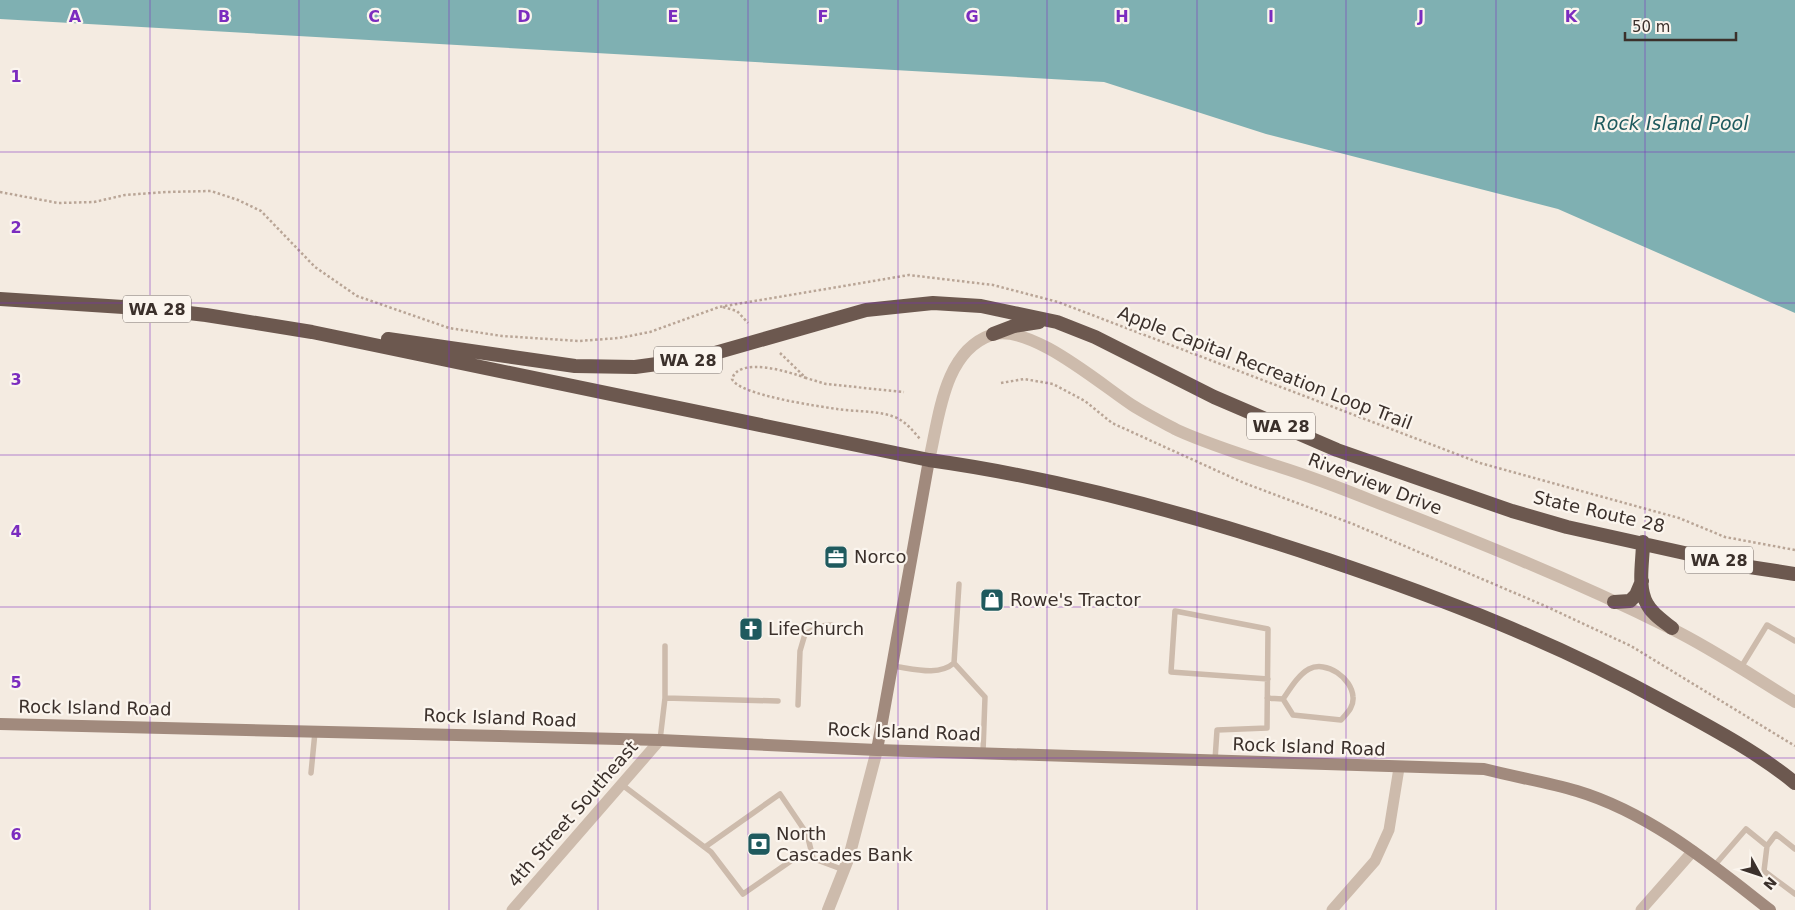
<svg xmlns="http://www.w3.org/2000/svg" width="1795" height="910" font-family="'DejaVu Sans',sans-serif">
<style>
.water{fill:#7fb0b2}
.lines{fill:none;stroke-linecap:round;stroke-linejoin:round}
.path{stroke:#b9a596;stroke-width:2.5;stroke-dasharray:2.5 2.5;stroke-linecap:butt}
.service{stroke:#cdbbac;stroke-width:5.5}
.minor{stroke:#cdbbac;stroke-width:11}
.tertiary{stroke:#cdbbac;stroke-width:12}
.secondary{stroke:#a18a7d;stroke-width:12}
.trunk{stroke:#6c584f;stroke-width:14}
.grid{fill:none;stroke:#7b2cbf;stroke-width:1;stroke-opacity:0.55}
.labels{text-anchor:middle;stroke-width:4.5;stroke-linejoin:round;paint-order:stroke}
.shield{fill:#fbf5ee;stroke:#756b66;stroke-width:1}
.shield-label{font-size:16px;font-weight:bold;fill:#3b302b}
.street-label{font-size:18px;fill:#3b302b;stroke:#fbf5ee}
.poi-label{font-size:18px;fill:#3b302b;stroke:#fbf5ee;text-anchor:start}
.water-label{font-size:19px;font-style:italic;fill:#1f5a5e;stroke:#fbf5ee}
.grid-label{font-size:16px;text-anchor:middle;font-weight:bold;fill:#7b2cbf;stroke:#fbf5ee;stroke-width:4.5;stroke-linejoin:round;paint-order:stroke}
</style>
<rect width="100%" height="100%" fill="#f4ebe1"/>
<path class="water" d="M 0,0 L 1795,0 L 1795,313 L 1558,209 L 1266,134 L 1104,82 L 0,19 Z"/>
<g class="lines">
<path class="path" d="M 0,192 L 58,203 L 94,202 L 125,195 L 166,192 L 211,191 L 238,200 L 261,211 L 315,267 L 357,296 L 449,328 L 502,336 L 579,341 L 619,338 L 650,332 L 719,307 L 909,275 L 993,285 L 1058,302 L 1480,463 L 1679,518 L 1725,537 L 1795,550
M 723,307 L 737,311 L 748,323
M 780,353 L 806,378 L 826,384 L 904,392
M 806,378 C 790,372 739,356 732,379 C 739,395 817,406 837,409 C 856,412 879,410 897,418 C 907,423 913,431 920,439
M 1001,383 L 1024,379 L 1053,384 L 1085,401 L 1112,423 L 1244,483 L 1353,524 L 1543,605 L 1631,646 L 1795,746"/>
<path class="service" d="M 665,646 L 665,698
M 954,663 L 985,697 L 983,752
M 892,666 C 911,668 938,677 954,663 L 959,584
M 1740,669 L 1767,625 L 1795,641
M 1267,698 L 1283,699 L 1293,715 L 1341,720 C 1347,713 1354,707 1353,697 C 1352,678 1326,660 1309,669 C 1298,675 1290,689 1283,699
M 798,705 L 800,651 L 805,634 L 820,626 L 832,625
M 660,740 L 665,698 L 778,701
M 1215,760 L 1217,730 L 1267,728 L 1268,629 L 1175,611 L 1171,672 L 1268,679
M 311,773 L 315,732
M 621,784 L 711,852 L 743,894 L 801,854 L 844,870
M 705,847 L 780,794 L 807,834 L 813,858
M 1795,849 L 1776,834 L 1767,846 L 1764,871 L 1795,894
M 1714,866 L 1746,829 L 1767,846"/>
<path class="minor" d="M 512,910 L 660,740
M 1332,910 L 1375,861 L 1389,830 L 1399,768
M 1641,910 L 1693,851"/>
<path class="tertiary" d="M 929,460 C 939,419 943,352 991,335 C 1029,322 1100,384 1132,405 C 1146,414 1162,422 1177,430 C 1210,445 1246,456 1280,467 C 1312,477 1343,489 1373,501 C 1474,540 1573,580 1670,628 C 1713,649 1754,677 1795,702
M 828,910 L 849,857 L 877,750"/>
<path class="secondary" d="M 0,724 L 660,740 L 877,750 L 1484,769 C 1515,777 1547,782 1577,791 C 1650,813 1711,864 1770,910
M 877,750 L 929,460"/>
<path class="trunk" d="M 0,299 L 154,309 L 206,315 L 312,332 L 929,460 C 1065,479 1198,516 1328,560 C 1444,599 1557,643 1664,702 C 1708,726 1756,751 1795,783
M 993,334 L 1014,326 L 1039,322
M 388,339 L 575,366 L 635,367 L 694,359 L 866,310 L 933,303 L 981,306 L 1057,322 L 1095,337 L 1214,397 L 1337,450 L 1512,511 L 1567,527 L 1743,566 L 1795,574
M 1643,542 C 1643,561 1637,587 1647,604 C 1652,614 1663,621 1672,628
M 1614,602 L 1630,601 L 1636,595 L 1642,581"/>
</g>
<path class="grid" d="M 150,0 L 150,910M 299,0 L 299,910M 449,0 L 449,910M 598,0 L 598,910M 748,0 L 748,910M 898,0 L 898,910M 1047,0 L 1047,910M 1197,0 L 1197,910M 1346,0 L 1346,910M 1496,0 L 1496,910M 1645,0 L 1645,910M 0,152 L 1795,152M 0,303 L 1795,303M 0,455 L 1795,455M 0,607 L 1795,607M 0,758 L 1795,758"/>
<defs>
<g id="office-square" transform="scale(1.25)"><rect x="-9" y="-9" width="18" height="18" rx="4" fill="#1f5a5e" stroke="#fbf5ee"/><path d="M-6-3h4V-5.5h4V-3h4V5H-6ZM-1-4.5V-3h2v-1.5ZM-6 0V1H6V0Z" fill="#fff"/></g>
<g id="shop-square" transform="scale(1.25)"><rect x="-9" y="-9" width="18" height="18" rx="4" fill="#1f5a5e" stroke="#fbf5ee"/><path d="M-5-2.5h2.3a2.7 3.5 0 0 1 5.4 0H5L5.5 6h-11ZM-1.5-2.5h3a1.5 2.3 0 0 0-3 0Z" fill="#fff"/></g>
<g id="church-square" transform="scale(1.25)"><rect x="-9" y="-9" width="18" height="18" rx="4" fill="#1f5a5e" stroke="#fbf5ee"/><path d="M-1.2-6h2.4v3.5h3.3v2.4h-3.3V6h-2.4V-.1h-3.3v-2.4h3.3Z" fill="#fff"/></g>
<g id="bank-square" transform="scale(1.25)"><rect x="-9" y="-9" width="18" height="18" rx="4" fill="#1f5a5e" stroke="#fbf5ee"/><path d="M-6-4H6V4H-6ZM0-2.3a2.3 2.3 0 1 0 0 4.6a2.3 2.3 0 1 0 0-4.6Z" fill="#fff"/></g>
</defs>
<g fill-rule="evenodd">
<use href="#office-square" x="836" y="557"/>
<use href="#shop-square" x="992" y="600"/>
<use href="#church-square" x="751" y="629"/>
<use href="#bank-square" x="759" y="844"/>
</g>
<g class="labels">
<g class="shield">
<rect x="123" y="295.5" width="68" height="27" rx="4"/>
<rect x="654" y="346.5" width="68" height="27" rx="4"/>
<rect x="1247" y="412.5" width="68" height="27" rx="4"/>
<rect x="1685" y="546.5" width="68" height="27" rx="4"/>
</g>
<g class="shield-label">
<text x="157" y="315">WA 28</text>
<text x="688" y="366">WA 28</text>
<text x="1281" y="432">WA 28</text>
<text x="1719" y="566">WA 28</text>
</g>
<g class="street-label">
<text transform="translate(1265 368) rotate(21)" y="6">Apple Capital Recreation Loop Trail</text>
<text transform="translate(1375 484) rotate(21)" y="6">Riverview Drive</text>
<text transform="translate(1599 512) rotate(13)" y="6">State Route 28</text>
<text transform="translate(95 708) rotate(1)" y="6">Rock Island Road</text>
<text transform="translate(500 718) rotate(2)" y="6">Rock Island Road</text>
<text transform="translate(904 732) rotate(2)" y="6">Rock Island Road</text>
<text transform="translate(1309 747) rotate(2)" y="6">Rock Island Road</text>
<text transform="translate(573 814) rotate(-49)" y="6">4th Street Southeast</text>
</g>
<g class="poi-label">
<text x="854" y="563">Norco</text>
<text x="1010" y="606">Rowe's Tractor</text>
<text x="768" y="635">LifeChurch</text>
<text x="776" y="840">North<tspan x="776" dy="21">Cascades Bank</tspan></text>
</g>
<g class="water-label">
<text x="1671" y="130">Rock Island Pool</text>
</g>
</g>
<g class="grid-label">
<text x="75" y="22">A</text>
<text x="224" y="22">B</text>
<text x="374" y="22">C</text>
<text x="524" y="22">D</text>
<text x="673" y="22">E</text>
<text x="823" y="22">F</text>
<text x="972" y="22">G</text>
<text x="1122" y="22">H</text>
<text x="1271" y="22">I</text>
<text x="1421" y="22">J</text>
<text x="1571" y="22">K</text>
<text x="16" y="82">1</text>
<text x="16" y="233">2</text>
<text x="16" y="385">3</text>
<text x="16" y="537">4</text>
<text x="16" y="688">5</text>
<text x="16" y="840">6</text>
</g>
<g transform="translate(1760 875) rotate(130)" stroke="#fbf5ee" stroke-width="4" paint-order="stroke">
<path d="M0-4L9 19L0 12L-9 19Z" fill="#3b302b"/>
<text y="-8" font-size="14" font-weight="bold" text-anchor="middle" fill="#3b302b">N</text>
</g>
<path d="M1625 32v8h111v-8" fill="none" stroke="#3b302b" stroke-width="2.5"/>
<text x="1632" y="32" font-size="15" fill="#3b302b" stroke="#fbf5ee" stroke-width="4" paint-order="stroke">50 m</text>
</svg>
